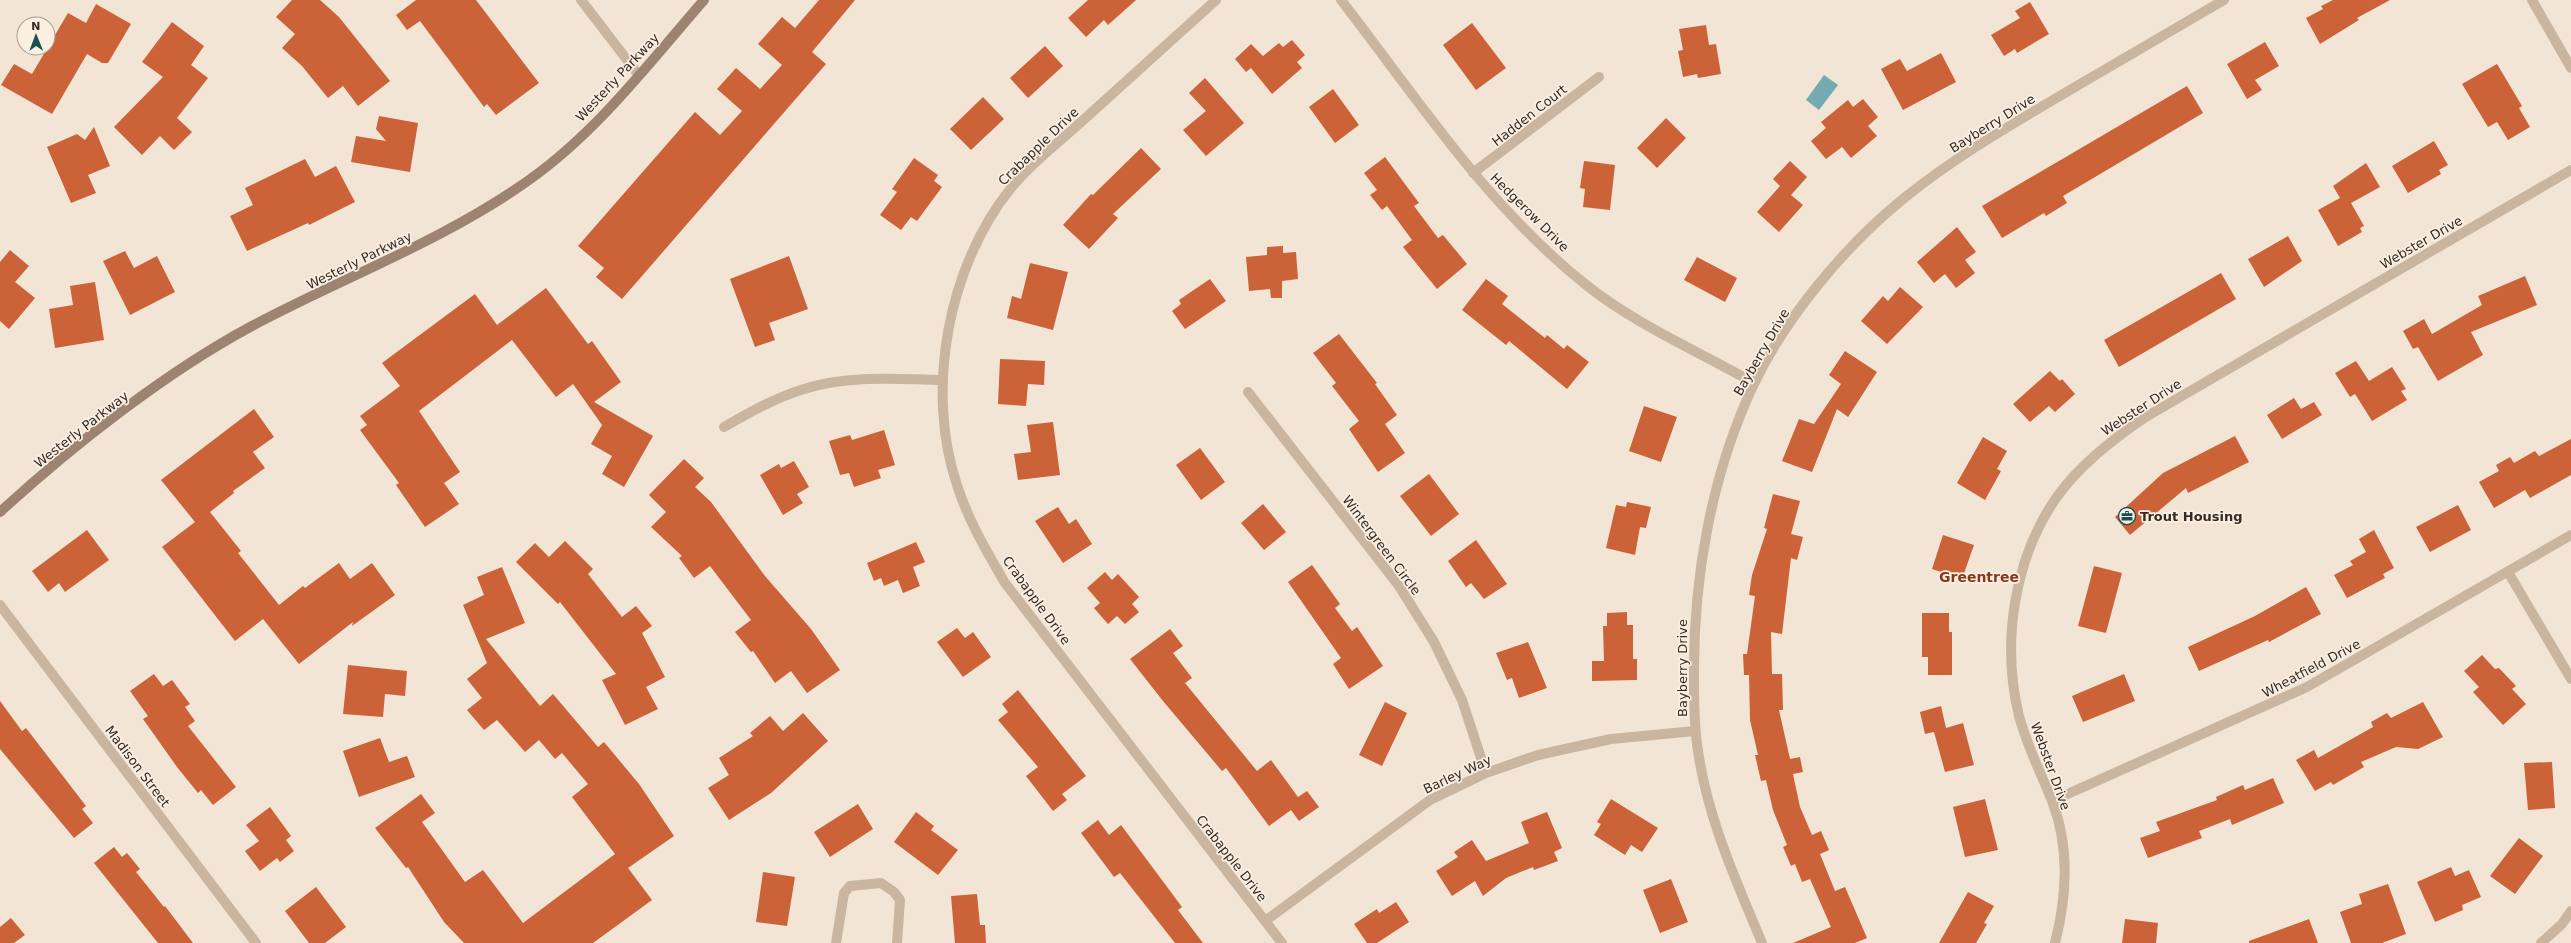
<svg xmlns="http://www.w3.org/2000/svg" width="2571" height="943" font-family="'DejaVu Sans',sans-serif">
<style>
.water{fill:#73abb0}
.building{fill:#cc6238}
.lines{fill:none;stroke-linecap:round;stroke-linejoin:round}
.minor{stroke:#cab5a1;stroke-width:10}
.secondary{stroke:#9d8472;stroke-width:10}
.labels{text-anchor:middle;stroke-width:3.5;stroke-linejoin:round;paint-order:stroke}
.street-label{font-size:13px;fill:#332a24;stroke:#faefe1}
.poi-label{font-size:13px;font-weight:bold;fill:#332a24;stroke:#faefe1;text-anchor:start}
.neighbourhood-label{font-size:14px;font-weight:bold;fill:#86381a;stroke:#faefe1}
</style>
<rect width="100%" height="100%" fill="#f2e5d5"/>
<path class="water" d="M 1824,75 L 1838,85 L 1819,110 L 1806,100 Z"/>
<path class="building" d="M 292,0 L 320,0 L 339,17 L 390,81 L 358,106 L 343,86 L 328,98 L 302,66 L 282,48 L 295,34 L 276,17 Z
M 416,0 L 476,0 L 539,83 L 496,115 L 487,104 L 484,107 L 420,21 L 407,30 L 396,15 Z
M 819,0 L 855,0 L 812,52 L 826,64 L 622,299 L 596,277 L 604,268 L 578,246 L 695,112 L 720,135 L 742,111 L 717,89 L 736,68 L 760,89 L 782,65 L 758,44 L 782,17 L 795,28 Z
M 1088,0 L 1136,0 L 1108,25 L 1104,20 L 1086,37 L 1068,18 Z
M 2333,0 L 2390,0 L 2357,18 L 2359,20 L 2320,44 L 2306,18 L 2323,9 L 2321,6 Z
M 2030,2 L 2049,34 L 2017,53 L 2015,49 L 2004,56 L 1991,35 L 2020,18 L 2015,11 Z
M 96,4 L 131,24 L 108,63 L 102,63 L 87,54 L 52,114 L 1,85 L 14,64 L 32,74 L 68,13 L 86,23 Z
M 172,22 L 204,46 L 191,65 L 208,78 L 177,118 L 192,132 L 174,150 L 160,136 L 142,155 L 114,127 L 163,77 L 142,62 Z
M 1472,23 L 1506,68 L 1476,90 L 1443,45 Z
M 1706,25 L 1709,45 L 1716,44 L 1721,74 L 1698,78 L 1697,74 L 1683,77 L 1678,51 L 1683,50 L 1679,29 Z
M 1292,40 L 1305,55 L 1297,62 L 1302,68 L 1272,94 L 1251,68 L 1246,72 L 1235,59 L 1251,44 L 1263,56 L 1279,43 L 1283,47 Z
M 2265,42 L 2279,66 L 2255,80 L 2262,90 L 2247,99 L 2227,64 Z
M 1045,46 L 1063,66 L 1028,98 L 1010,78 Z
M 1941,53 L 1956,82 L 1903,110 L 1881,69 L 1900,59 L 1907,71 Z
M 2497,64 L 2522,106 L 2519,108 L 2530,127 L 2508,140 L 2497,122 L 2488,127 L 2462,84 Z
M 1205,78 L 1244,123 L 1206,156 L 1183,130 L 1206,111 L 1189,93 Z
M 2187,86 L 2203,113 L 2063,196 L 2067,203 L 2046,216 L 2044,213 L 2002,238 L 1982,206 Z
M 1333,89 L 1359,125 L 1335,143 L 1309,107 Z
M 983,97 L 1004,119 L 971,150 L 950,129 Z
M 1863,99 L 1878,117 L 1868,126 L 1877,136 L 1851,158 L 1842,147 L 1826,159 L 1811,141 L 1826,128 L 1821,122 L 1848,100 L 1853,107 Z
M 379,116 L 418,123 L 410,172 L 351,162 L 356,136 L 386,141 L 376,129 Z
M 1666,118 L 1686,138 L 1657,168 L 1637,148 Z
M 94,127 L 110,166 L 88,175 L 96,193 L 71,203 L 47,147 L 77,134 L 85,140 Z
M 2434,141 L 2448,165 L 2439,170 L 2441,174 L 2408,193 L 2392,166 Z
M 1141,148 L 1161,169 L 1113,214 L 1118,218 L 1089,249 L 1063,225 L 1091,194 L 1093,195 Z
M 1385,157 L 1419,203 L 1414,206 L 1438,238 L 1443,235 L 1467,264 L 1437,289 L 1403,247 L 1412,240 L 1387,206 L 1382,210 L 1370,195 L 1377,190 L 1364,173 Z
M 914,158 L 938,175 L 934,181 L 942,187 L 917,221 L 911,217 L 901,230 L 880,215 L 897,192 L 892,189 Z
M 305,159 L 315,177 L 336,166 L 355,202 L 309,225 L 308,223 L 247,251 L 230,216 L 253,205 L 245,188 Z
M 1584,161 L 1615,165 L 1610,210 L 1583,207 L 1585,189 L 1580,188 Z
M 1790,161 L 1807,177 L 1791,195 L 1803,205 L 1779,232 L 1757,212 L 1780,186 L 1773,179 Z
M 2366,163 L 2380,187 L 2351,203 L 2364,226 L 2360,228 L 2362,232 L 2338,246 L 2318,210 L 2340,198 L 2333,186 Z
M 1957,227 L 1976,252 L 1965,260 L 1975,273 L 1956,288 L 1945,274 L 1934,283 L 1917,262 Z
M 2288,236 L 2302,261 L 2264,287 L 2248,259 Z
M 1283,246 L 1283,253 L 1296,252 L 1298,279 L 1282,281 L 1282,298 L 1271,298 L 1270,289 L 1249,291 L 1246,257 L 1267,255 L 1267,247 Z
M 10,250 L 29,266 L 15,282 L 35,298 L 9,329 L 0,321 L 0,262 Z
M 125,251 L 134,268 L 157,256 L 175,292 L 130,315 L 103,261 Z
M 789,256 L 808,309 L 769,323 L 775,340 L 755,347 L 730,279 Z
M 1697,257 L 1737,278 L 1725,302 L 1684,280 Z
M 1030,263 L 1068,272 L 1053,330 L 1007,318 L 1012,296 L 1021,299 Z
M 2221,273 L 2236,299 L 2119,367 L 2104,340 Z
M 2525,276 L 2537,305 L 2471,332 L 2483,355 L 2438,381 L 2418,347 L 2413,349 L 2403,331 L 2424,319 L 2432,334 L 2482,305 L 2478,296 Z
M 1210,279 L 1226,301 L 1185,329 L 1172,311 L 1181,304 L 1179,300 Z
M 1486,279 L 1508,296 L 1502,304 L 1545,338 L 1547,335 L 1564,349 L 1567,345 L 1589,362 L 1567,389 L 1509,341 L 1506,345 L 1462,310 Z
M 95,282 L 104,340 L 55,348 L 49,309 L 73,305 L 70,286 Z
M 1900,287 L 1923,307 L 1887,344 L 1861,321 L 1883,296 L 1888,301 Z
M 546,288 L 588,344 L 592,341 L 621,382 L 594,402 L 653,436 L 624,487 L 602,474 L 612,456 L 591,444 L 602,425 L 573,384 L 556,397 L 512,340 L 419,411 L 460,472 L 444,483 L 459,504 L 425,527 L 396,485 L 399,483 L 360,430 L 367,425 L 360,416 L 400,386 L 382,363 L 475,294 L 497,325 Z
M 1339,334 L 1377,383 L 1375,384 L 1397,415 L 1385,424 L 1405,453 L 1378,472 L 1349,429 L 1359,421 L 1332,386 L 1336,383 L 1313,353 Z
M 1845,351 L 1877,372 L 1848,417 L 1837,409 L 1812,472 L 1782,461 L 1799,419 L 1814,424 L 1841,384 L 1829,375 Z
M 1000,359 L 1045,361 L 1044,385 L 1028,384 L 1026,406 L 998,404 Z
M 2356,361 L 2369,381 L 2392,367 L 2406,389 L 2401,391 L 2407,400 L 2372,421 L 2355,394 L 2350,397 L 2335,373 Z
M 2050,371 L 2060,381 L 2062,379 L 2075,394 L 2055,412 L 2049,406 L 2030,422 L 2013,404 Z
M 2294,398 L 2301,409 L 2314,402 L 2322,415 L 2282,439 L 2267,415 Z
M 1644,406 L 1677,417 L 1661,462 L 1629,451 Z
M 254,409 L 274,437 L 253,452 L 265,468 L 233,491 L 234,493 L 210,512 L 241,551 L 238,553 L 279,605 L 303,586 L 305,588 L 339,563 L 350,579 L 372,563 L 395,595 L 352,626 L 353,622 L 299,664 L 263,619 L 235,641 L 162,547 L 195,522 L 161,480 Z
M 1053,422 L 1060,475 L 1018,480 L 1014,454 L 1031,452 L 1027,425 Z
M 884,430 L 895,465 L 878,470 L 881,478 L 854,487 L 849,473 L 840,475 L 829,441 L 850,435 L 852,440 Z
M 2235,436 L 2249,462 L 2188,493 L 2186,488 L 2130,535 L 2115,517 L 2163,473 Z
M 1983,437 L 2007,451 L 1997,469 L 2001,471 L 1985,500 L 1957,483 Z
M 2571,439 L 2571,475 L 2530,498 L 2525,490 L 2494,508 L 2479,482 L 2499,471 L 2496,465 L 2510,457 L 2514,463 L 2535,451 L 2539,456 Z
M 1200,448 L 1225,482 L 1201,500 L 1176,465 Z
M 684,459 L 704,478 L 695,487 L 711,502 L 765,576 L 811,629 L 840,670 L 807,693 L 791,671 L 775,683 L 753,651 L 751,652 L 735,632 L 751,620 L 710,566 L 694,578 L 679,558 L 682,556 L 651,527 L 666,512 L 649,495 Z
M 794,461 L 809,487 L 797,494 L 803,503 L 783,515 L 760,475 L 779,464 L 781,468 Z
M 1429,474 L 1459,514 L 1431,536 L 1400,496 Z
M 1773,494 L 1800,501 L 1791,534 L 1803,537 L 1797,560 L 1791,558 L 1782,634 L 1771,632 L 1772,674 L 1782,674 L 1783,710 L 1779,710 L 1790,759 L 1800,757 L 1803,772 L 1793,774 L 1800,807 L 1812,835 L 1821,831 L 1829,850 L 1820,854 L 1835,891 L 1845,887 L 1867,938 L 1855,943 L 1793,943 L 1831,927 L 1810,879 L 1802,882 L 1795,864 L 1791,866 L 1783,847 L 1787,845 L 1773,810 L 1766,780 L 1761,781 L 1755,755 L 1758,755 L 1750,720 L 1749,675 L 1744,675 L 1743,654 L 1747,654 L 1755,596 L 1749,595 L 1752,575 L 1767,529 L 1764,528 Z
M 1627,502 L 1651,507 L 1646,528 L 1640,527 L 1635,555 L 1606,548 L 1616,505 L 1626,507 Z
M 1263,504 L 1286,532 L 1264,550 L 1241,523 Z
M 2458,505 L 2471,530 L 2430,552 L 2416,527 Z
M 1058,507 L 1069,524 L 1076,519 L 1092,544 L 1063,563 L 1035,521 Z
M 87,530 L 109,560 L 65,592 L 59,583 L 48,592 L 32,571 Z
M 2374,530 L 2394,568 L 2383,574 L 2385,578 L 2347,598 L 2334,575 L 2353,565 L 2350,561 L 2366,552 L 2359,539 Z
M 1943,535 L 1974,545 L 1962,579 L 1932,569 Z
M 1476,540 L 1507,584 L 1484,599 L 1471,583 L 1466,587 L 1448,561 Z
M 565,541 L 593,569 L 588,574 L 622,617 L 636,606 L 652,626 L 642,633 L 665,677 L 646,687 L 658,709 L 625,725 L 602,680 L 616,674 L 560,602 L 558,604 L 516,562 L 535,543 L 549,557 Z
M 916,542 L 925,562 L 913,567 L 920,586 L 903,593 L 898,580 L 884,586 L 881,578 L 874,581 L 867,563 Z
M 1312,565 L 1340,604 L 1335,608 L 1352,631 L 1357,627 L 1383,666 L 1349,689 L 1333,664 L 1341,658 L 1288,582 Z
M 2094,566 L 2122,573 L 2106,633 L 2078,626 Z
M 502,567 L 525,623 L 486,639 L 540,706 L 553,694 L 598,747 L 604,742 L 639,784 L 674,836 L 628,868 L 652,900 L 593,943 L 464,943 L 444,922 L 408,867 L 406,868 L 375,828 L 421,794 L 435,813 L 422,822 L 465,882 L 483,870 L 523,923 L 615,854 L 572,797 L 588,784 L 562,753 L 555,759 L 539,740 L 525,752 L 497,720 L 484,730 L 467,710 L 482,698 L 467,679 L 487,663 L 463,605 L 484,595 L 477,577 Z
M 1105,572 L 1112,580 L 1118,574 L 1139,597 L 1132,604 L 1139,612 L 1125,624 L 1117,616 L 1108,624 L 1094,608 L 1100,603 L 1087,588 Z
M 2306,587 L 2321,614 L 2269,642 L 2268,640 L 2199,671 L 2188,647 L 2255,616 Z
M 1627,612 L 1627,625 L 1633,625 L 1633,659 L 1637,659 L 1637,680 L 1592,681 L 1592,661 L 1604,661 L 1603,626 L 1607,626 L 1607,613 Z
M 1922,613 L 1949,613 L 1949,632 L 1952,632 L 1952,675 L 1928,675 L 1928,657 L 1922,657 Z
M 957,628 L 965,638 L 973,632 L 991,657 L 963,677 L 937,642 Z
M 1170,629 L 1183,646 L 1173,653 L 1192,678 L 1185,683 L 1257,771 L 1271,760 L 1298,797 L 1307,791 L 1319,807 L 1299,821 L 1291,810 L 1269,826 L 1226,768 L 1222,771 L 1163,701 L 1130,659 Z
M 1528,642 L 1547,688 L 1519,698 L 1512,678 L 1507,680 L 1496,653 Z
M 2482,655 L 2495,669 L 2499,668 L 2516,686 L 2512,689 L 2526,704 L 2503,725 L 2473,692 L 2479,687 L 2464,671 Z
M 348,665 L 407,671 L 405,696 L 385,694 L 383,717 L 343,714 Z
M 154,674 L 163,686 L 172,680 L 190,704 L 185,707 L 195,721 L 188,726 L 236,787 L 213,805 L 201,790 L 198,793 L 177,767 L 143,719 L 148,716 L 130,691 Z
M 2124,674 L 2135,701 L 2083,722 L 2072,696 Z
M 1018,690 L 1086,776 L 1062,794 L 1067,800 L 1053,811 L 1026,776 L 1038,767 L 998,720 L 1008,712 L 1002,704 Z
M 0,701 L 22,731 L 26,728 L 86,806 L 82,809 L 93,823 L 74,838 L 0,749 Z
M 1385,702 L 1407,713 L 1382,766 L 1359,755 Z
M 2423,702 L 2443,737 L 2418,749 L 2396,747 L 2361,762 L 2364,767 L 2333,785 L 2331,782 L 2315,791 L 2296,760 L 2314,750 L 2318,758 L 2373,727 L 2371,722 L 2387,713 L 2391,718 Z
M 1941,706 L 1946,728 L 1963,723 L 1974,765 L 1945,772 L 1934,732 L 1925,734 L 1920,712 Z
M 803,713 L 828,741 L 771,793 L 729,820 L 708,788 L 729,775 L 719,758 L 753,736 L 750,733 L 770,716 L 783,731 Z
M 380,738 L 389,762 L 407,756 L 415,777 L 359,797 L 343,751 Z
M 2552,762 L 2555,808 L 2528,810 L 2524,763 Z
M 2273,778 L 2284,803 L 2232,825 L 2230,819 L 2199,831 L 2202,838 L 2148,858 L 2140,838 L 2160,831 L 2156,822 L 2217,800 L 2216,797 L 2243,785 L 2245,790 Z
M 1611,799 L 1658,828 L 1642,852 L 1631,845 L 1625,855 L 1594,835 L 1601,824 L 1597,822 Z
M 1985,799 L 1998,850 L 1965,857 L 1953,807 Z
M 858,804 L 873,829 L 830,857 L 814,832 Z
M 270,807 L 291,836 L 286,840 L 294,851 L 280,862 L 277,858 L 260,871 L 245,851 L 259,841 L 246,825 Z
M 916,812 L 934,826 L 931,830 L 958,850 L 938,875 L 894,842 Z
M 1547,812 L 1562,848 L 1554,852 L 1558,861 L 1534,870 L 1533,867 L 1506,878 L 1483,896 L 1475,881 L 1452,896 L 1436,871 L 1458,857 L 1454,852 L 1472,840 L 1486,861 L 1529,843 L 1521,822 Z
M 1098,820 L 1109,835 L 1121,825 L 1182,907 L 1178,910 L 1203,943 L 1175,943 L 1120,873 L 1114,877 L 1081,833 Z
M 2519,838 L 2543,856 L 2515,894 L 2490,876 Z
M 114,847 L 122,857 L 127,853 L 140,869 L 136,872 L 164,907 L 165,906 L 193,943 L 158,943 L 94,863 Z
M 2451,867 L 2455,876 L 2469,870 L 2481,897 L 2462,905 L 2463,910 L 2435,922 L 2417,882 Z
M 763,872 L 795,877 L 787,926 L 756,922 Z
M 1671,879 L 1688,922 L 1660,933 L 1643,890 Z
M 2388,884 L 2406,934 L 2382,943 L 2351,943 L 2340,912 L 2362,904 L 2359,894 Z
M 316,887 L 346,927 L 325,943 L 309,943 L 285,911 Z
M 1968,892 L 1994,906 L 1984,923 L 1987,924 L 1976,943 L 1939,943 Z
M 977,894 L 980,925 L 985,925 L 986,943 L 955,943 L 951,896 Z
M 1396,902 L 1409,922 L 1377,943 L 1367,943 L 1354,924 L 1377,909 L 1379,913 Z
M 11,918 L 25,935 L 14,943 L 0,943 L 0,927 Z
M 2125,919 L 2158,923 L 2156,943 L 2122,943 Z
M 2309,919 L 2318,943 L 2249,943 L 2249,941 Z"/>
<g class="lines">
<path class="minor" d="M 581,0 L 638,74
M 1216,0 C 1171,41 1125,82 1080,123 C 1057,144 1030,164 1011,188 C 948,266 925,390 957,485 C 968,520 987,552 1005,583 L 1282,943
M 1341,0 C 1417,98 1487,206 1585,284 C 1636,325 1698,351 1754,383
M 2532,0 L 2571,68
M 1473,173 L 1599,77
M 1248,392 L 1399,586 L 1434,642 L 1462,700 L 1486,773
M 724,427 C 750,412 775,398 804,389 C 848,375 897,379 943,380
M 2508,572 L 2571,679
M 0,605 L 256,943
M 2052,801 L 2307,687 L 2571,535
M 1265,921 L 1430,800 L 1486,773 L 1538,755 L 1611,739 L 1695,731
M 836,943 L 844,893 L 850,886 L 881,883 L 894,892 L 900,900 L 897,943
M 1762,943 C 1735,878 1706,815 1697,744 C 1694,722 1694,700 1694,678 C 1693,579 1711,476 1753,386 C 1785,318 1844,247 1903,199 C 1951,160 2004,129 2058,97 C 2113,65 2169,32 2224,0
M 2055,943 C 2067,896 2070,847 2052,801 C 2041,773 2027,746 2019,716 C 2001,642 2014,556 2059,494 C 2082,463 2113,439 2144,418 L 2571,170
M 2541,943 L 2562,924 L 2571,911"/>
<path class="secondary" d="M 0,512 C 72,446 166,372 252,326 C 344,277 443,241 529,180 C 597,132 650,62 704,0"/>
</g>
<defs>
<g id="office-ring" transform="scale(0.9)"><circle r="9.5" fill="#faefe1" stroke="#185056" stroke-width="1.5"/><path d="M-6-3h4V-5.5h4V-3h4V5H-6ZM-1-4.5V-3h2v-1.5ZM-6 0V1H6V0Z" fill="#185056"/></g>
</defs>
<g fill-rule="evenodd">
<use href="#office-ring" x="2127" y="516"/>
</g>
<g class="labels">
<g class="street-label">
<text transform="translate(617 77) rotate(-47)" y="5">Westerly Parkway</text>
<text transform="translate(1529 115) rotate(-38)" y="5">Hadden Court</text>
<text transform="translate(1992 123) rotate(-32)" y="5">Bayberry Drive</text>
<text transform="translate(1038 146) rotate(-44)" y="5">Crabapple Drive</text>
<text transform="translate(1530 212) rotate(45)" y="5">Hedgerow Drive</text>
<text transform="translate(2421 242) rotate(-30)" y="5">Webster Drive</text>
<text transform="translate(359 260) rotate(-26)" y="5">Westerly Parkway</text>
<text transform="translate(1761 352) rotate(-60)" y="5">Bayberry Drive</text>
<text transform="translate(2141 407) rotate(-33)" y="5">Webster Drive</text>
<text transform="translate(81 429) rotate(-38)" y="5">Westerly Parkway</text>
<text transform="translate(1382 545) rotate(53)" y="5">Wintergreen Circle</text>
<text transform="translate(1037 600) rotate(54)" y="5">Crabapple Drive</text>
<text transform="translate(1682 668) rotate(-90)" y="5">Bayberry Drive</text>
<text transform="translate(2311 668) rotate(-28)" y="5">Wheatfield Drive</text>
<text transform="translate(138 766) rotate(53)" y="5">Madison Street</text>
<text transform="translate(2051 766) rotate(70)" y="5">Webster Drive</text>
<text transform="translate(1457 774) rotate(-25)" y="5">Barley Way</text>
<text transform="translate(1232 858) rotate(52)" y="5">Crabapple Drive</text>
</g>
<g class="poi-label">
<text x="2140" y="521">Trout Housing</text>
</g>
<g class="neighbourhood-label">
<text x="1979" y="582">Greentree</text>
</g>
</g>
<g transform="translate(36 36) rotate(359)"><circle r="19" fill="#faefe1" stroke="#aaa095"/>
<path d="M0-3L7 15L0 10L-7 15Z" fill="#185056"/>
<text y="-6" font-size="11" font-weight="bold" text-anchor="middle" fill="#332a24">N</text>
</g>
</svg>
